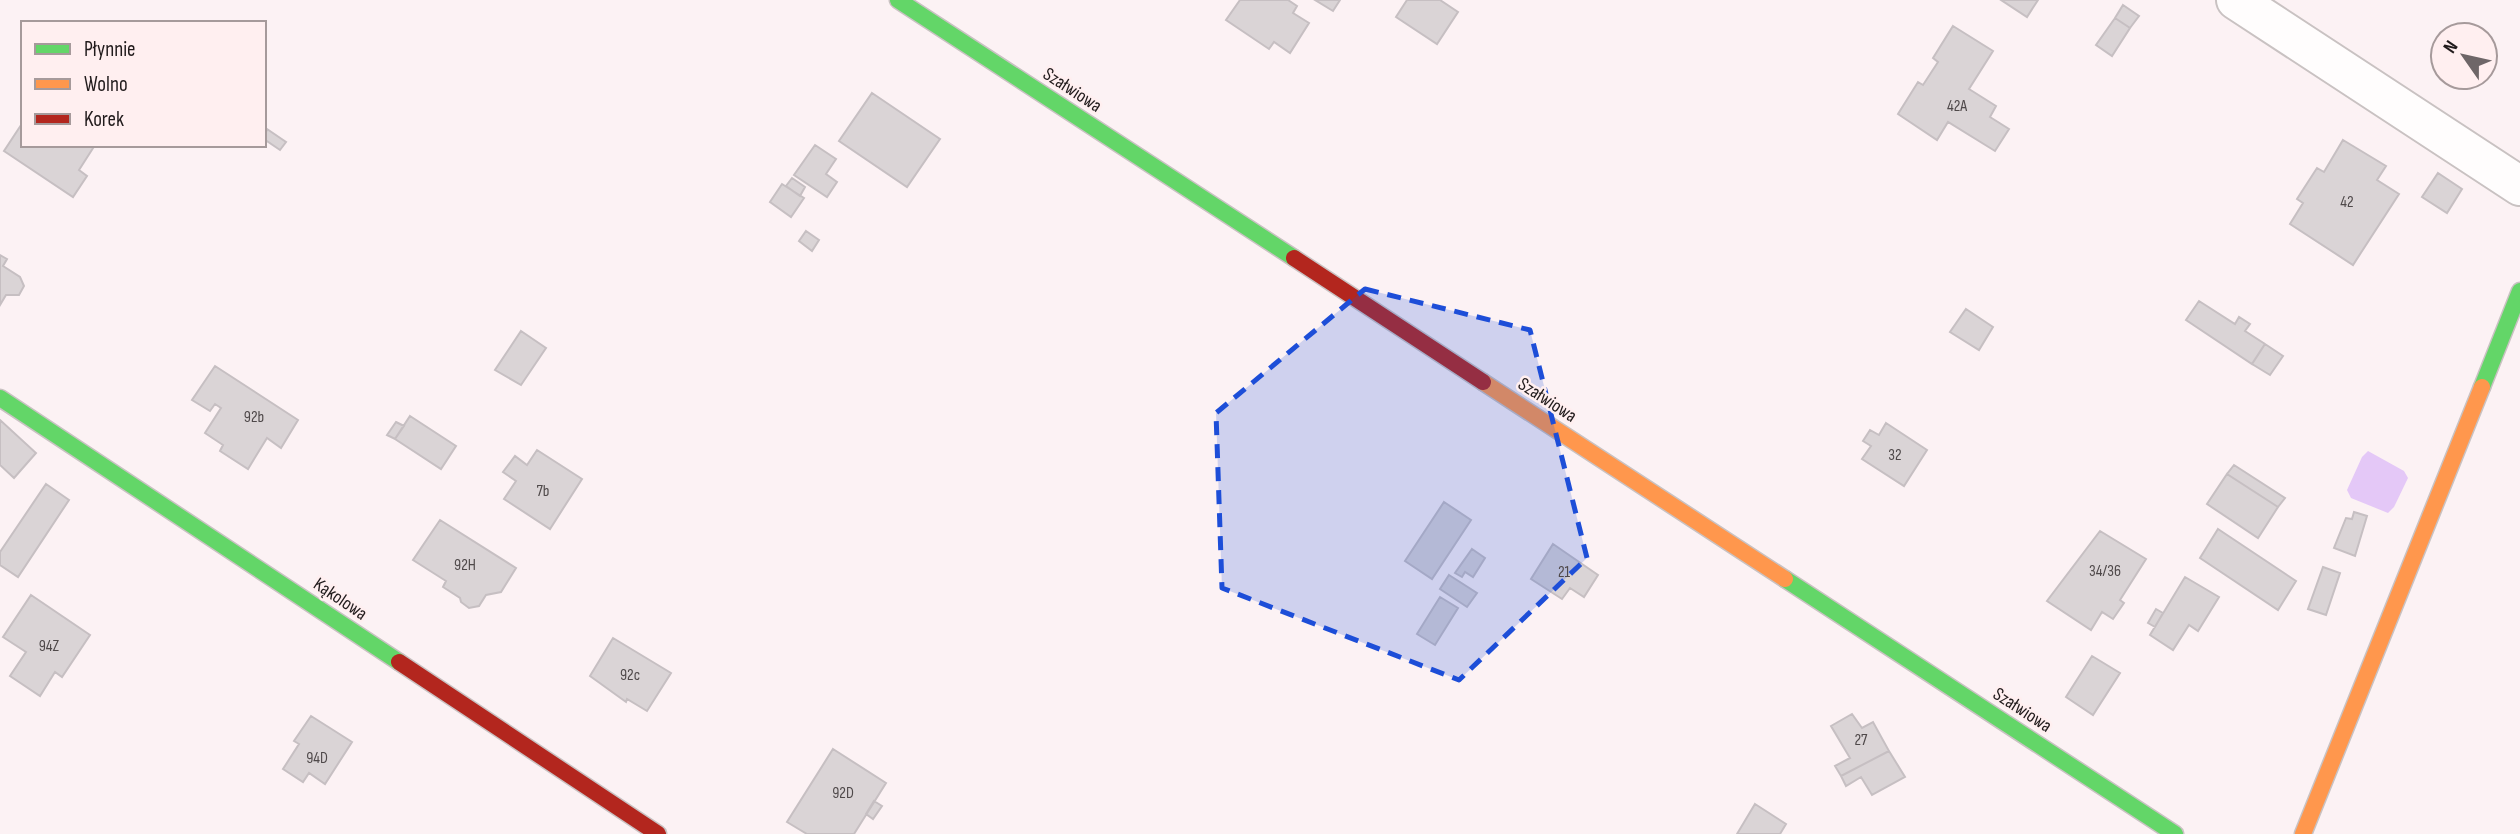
<svg xmlns="http://www.w3.org/2000/svg" width="2520" height="834" font-family="'Sofia Sans Condensed',sans-serif">
<style>
.water{fill:#e4c8f7}
.building{fill:#dad4d6;stroke:#c6bfc2;stroke-width:2}
.lines{fill:none;stroke-linecap:round;stroke-linejoin:round}
.street-casing{stroke:#c9c2c2;stroke-width:42}
.fast-casing{stroke:#c9c2c2;stroke-width:19}
.slow-casing{stroke:#c9c2c2;stroke-width:19}
.jam-casing{stroke:#c9c2c2;stroke-width:19}
.street{stroke:#fffdfd;stroke-width:38}
.fast{stroke:#63d668;stroke-width:16}
.slow{stroke:#ff974d;stroke-width:16}
.jam{stroke:#b3261e;stroke-width:16}
.marked{fill:#1d4ed8;fill-opacity:0.2;stroke:#1d4ed8;stroke-width:5;stroke-dasharray:14 9;stroke-linejoin:round}
.labels{text-anchor:middle;stroke-width:5;stroke-linejoin:round;paint-order:stroke}
.number-label{font-size:16px;fill:#4f494a}
.street-label{font-size:19px;fill:#211b1c;stroke:#ffeff0}
</style>
<rect width="100%" height="100%" fill="#fcf2f4"/>
<path class="water" d="M 2368,451 L 2404,471 L 2408,478 L 2394,507 L 2388,513 L 2351,498 L 2347,490 L 2362,457 Z"/>
<path class="building" d="M 1240,0 L 1288,0 L 1297,6 L 1293,13 L 1309,23 L 1290,53 L 1274,42 L 1269,49 L 1226,20 Z
M 1315,0 L 1340,0 L 1333,11 Z
M 1407,0 L 1440,0 L 1458,12 L 1437,44 L 1396,17 Z
M 2001,0 L 2038,0 L 2027,17 Z
M 2123,5 L 2139,16 L 2130,28 L 2115,18 Z
M 2115,18 L 2130,28 L 2112,56 L 2096,45 Z
M 1953,26 L 1993,51 L 1969,89 L 1996,106 L 1990,117 L 2009,129 L 1995,151 L 1948,122 L 1937,140 L 1898,114 L 1918,82 L 1923,85 L 1938,62 L 1933,58 Z
M 872,93 L 940,139 L 907,187 L 839,141 Z
M 23,122 L 23,145 L 95,145 L 79,170 L 87,176 L 73,197 L 4,151 Z
M 267,129 L 286,142 L 280,150 L 264,139 Z
M 2343,140 L 2386,166 L 2377,180 L 2399,194 L 2353,265 L 2290,224 L 2303,203 L 2297,199 L 2317,168 L 2324,172 Z
M 815,145 L 836,159 L 826,174 L 837,182 L 827,197 L 794,175 Z
M 2438,173 L 2462,189 L 2447,213 L 2422,197 Z
M 792,178 L 805,187 L 800,196 L 786,186 Z
M 782,184 L 804,198 L 791,217 L 770,202 Z
M 806,231 L 819,240 L 812,251 L 799,241 Z
M 0,255 L 7,259 L 3,266 L 20,277 L 24,286 L 19,295 L 6,295 L 0,305 Z
M 2199,301 L 2235,324 L 2239,317 L 2250,324 L 2245,331 L 2265,344 L 2252,364 L 2186,320 Z
M 1966,309 L 1993,327 L 1979,350 L 1950,332 Z
M 521,331 L 546,348 L 521,385 L 495,370 Z
M 2265,344 L 2283,356 L 2270,375 L 2252,364 Z
M 215,366 L 298,420 L 281,448 L 267,438 L 248,469 L 220,451 L 223,445 L 205,433 L 221,408 L 215,404 L 210,411 L 192,400 Z
M 410,416 L 456,446 L 441,469 L 395,439 Z
M 0,420 L 36,453 L 14,478 L 0,465 Z
M 396,422 L 404,426 L 395,439 L 387,435 Z
M 1886,423 L 1927,450 L 1904,486 L 1862,459 L 1871,446 L 1863,441 L 1870,430 L 1879,435 Z
M 537,450 L 582,479 L 550,529 L 504,499 L 516,481 L 503,472 L 515,456 L 527,465 Z
M 2234,465 L 2285,498 L 2278,507 L 2227,474 Z
M 2227,474 L 2278,507 L 2258,538 L 2207,504 Z
M 46,484 L 69,500 L 18,577 L 0,565 L 0,552 Z
M 1444,502 L 1471,520 L 1432,579 L 1405,561 Z
M 2354,512 L 2367,516 L 2355,556 L 2334,548 L 2346,518 L 2352,519 Z
M 440,520 L 516,568 L 501,592 L 486,595 L 479,606 L 469,608 L 461,602 L 460,598 L 443,587 L 446,581 L 413,560 Z
M 2218,529 L 2296,581 L 2278,610 L 2200,558 Z
M 2100,531 L 2146,559 L 2120,600 L 2124,603 L 2113,619 L 2102,612 L 2091,630 L 2047,601 Z
M 1553,544 L 1598,575 L 1584,597 L 1570,588 L 1562,599 L 1531,579 Z
M 1472,549 L 1485,558 L 1473,577 L 1465,572 L 1462,577 L 1455,573 Z
M 2323,567 L 2340,573 L 2326,615 L 2308,609 Z
M 1449,575 L 1477,593 L 1467,607 L 1440,589 Z
M 2185,577 L 2219,597 L 2198,631 L 2189,625 L 2173,650 L 2150,635 Z
M 31,595 L 90,635 L 62,677 L 55,672 L 40,696 L 10,676 L 26,652 L 3,637 Z
M 1440,597 L 1458,608 L 1435,645 L 1417,634 Z
M 2156,609 L 2163,613 L 2155,627 L 2148,623 Z
M 613,638 L 671,673 L 647,711 L 627,699 L 626,702 L 590,676 Z
M 2092,656 L 2120,673 L 2093,715 L 2066,697 Z
M 1852,714 L 1862,728 L 1873,722 L 1889,751 L 1841,776 L 1835,766 L 1850,758 L 1831,726 Z
M 311,716 L 352,742 L 325,784 L 309,773 L 303,782 L 283,769 L 299,744 L 294,741 Z
M 833,749 L 886,783 L 854,834 L 807,834 L 787,822 Z
M 1889,751 L 1905,777 L 1872,795 L 1861,777 L 1846,786 L 1841,776 Z
M 874,801 L 882,806 L 873,819 L 866,814 Z
M 1755,804 L 1786,824 L 1780,834 L 1737,834 Z"/>
<g class="lines">
<g class="street-casing">
<path id="street" d="M 2236,0 L 2520,186"/>
</g>
<g class="fast-casing">
<path id="fast" d="M 898,0 L 1294,258
M 2482,387 L 2520,291
M 0,398 L 399,662
M 1785,579 L 2175,834"/>
</g>
<g class="slow-casing">
<path id="slow" d="M 1483,382 L 1785,579
M 2303,834 L 2482,387"/>
</g>
<g class="jam-casing">
<path id="jam" d="M 1294,258 L 1483,382
M 399,662 L 658,834"/>
</g>
<use href="#street" class="street"/>
<use href="#fast" class="fast"/>
<use href="#slow" class="slow"/>
<use href="#jam" class="jam"/>
</g>
<path class="marked" d="M 1365,289 L 1530,330 L 1587,558 L 1459,680 L 1222,588 L 1216,413 Z"/>
<g class="labels">
<g class="number-label">
<text x="1957" y="111">42A</text>
<text x="2347" y="207">42</text>
<text x="254" y="422">92b</text>
<text x="1895" y="460">32</text>
<text x="543" y="496">7b</text>
<text x="465" y="570">92H</text>
<text x="2105" y="576">34/36</text>
<text x="1564" y="577">21</text>
<text x="49" y="651">94Z</text>
<text x="630" y="680">92c</text>
<text x="1861" y="745">27</text>
<text x="317" y="763">94D</text>
<text x="843" y="798">92D</text>
</g>
<g class="street-label">
<text transform="translate(1073 89) rotate(33)" y="7">Szałwiowa</text>
<text transform="translate(1548 399) rotate(33)" y="7">Szałwiowa</text>
<text transform="translate(341 598) rotate(34)" y="7">Kąkolowa</text>
<text transform="translate(2023 709) rotate(33)" y="7">Szałwiowa</text>
</g>
</g>
<rect x="21" y="21" width="245" height="126" fill="#ffeff0" stroke="#a69a9b" stroke-width="2"/>
<rect x="35" y="44" width="35" height="10" fill="#63d668" stroke="#a69a9b" stroke-width="2"/>
<text x="84" y="56" font-size="21" fill="#211b1c">Płynnie</text>
<rect x="35" y="79" width="35" height="10" fill="#ff974d" stroke="#a69a9b" stroke-width="2"/>
<text x="84" y="91" font-size="21" fill="#211b1c">Wolno</text>
<rect x="35" y="114" width="35" height="10" fill="#b3261e" stroke="#a69a9b" stroke-width="2"/>
<text x="84" y="126" font-size="21" fill="#211b1c">Korek</text>
<g transform="translate(2464 56) rotate(304)"><circle r="33" fill="#ffeff0" stroke="#a69a9b" stroke-width="2"/>
<path d="M0-5L12 26L0 18L-12 26Z" fill="#6e6668"/>
<text y="-10" font-size="19" font-weight="bold" text-anchor="middle" fill="#211b1c">N</text>
</g>
</svg>
